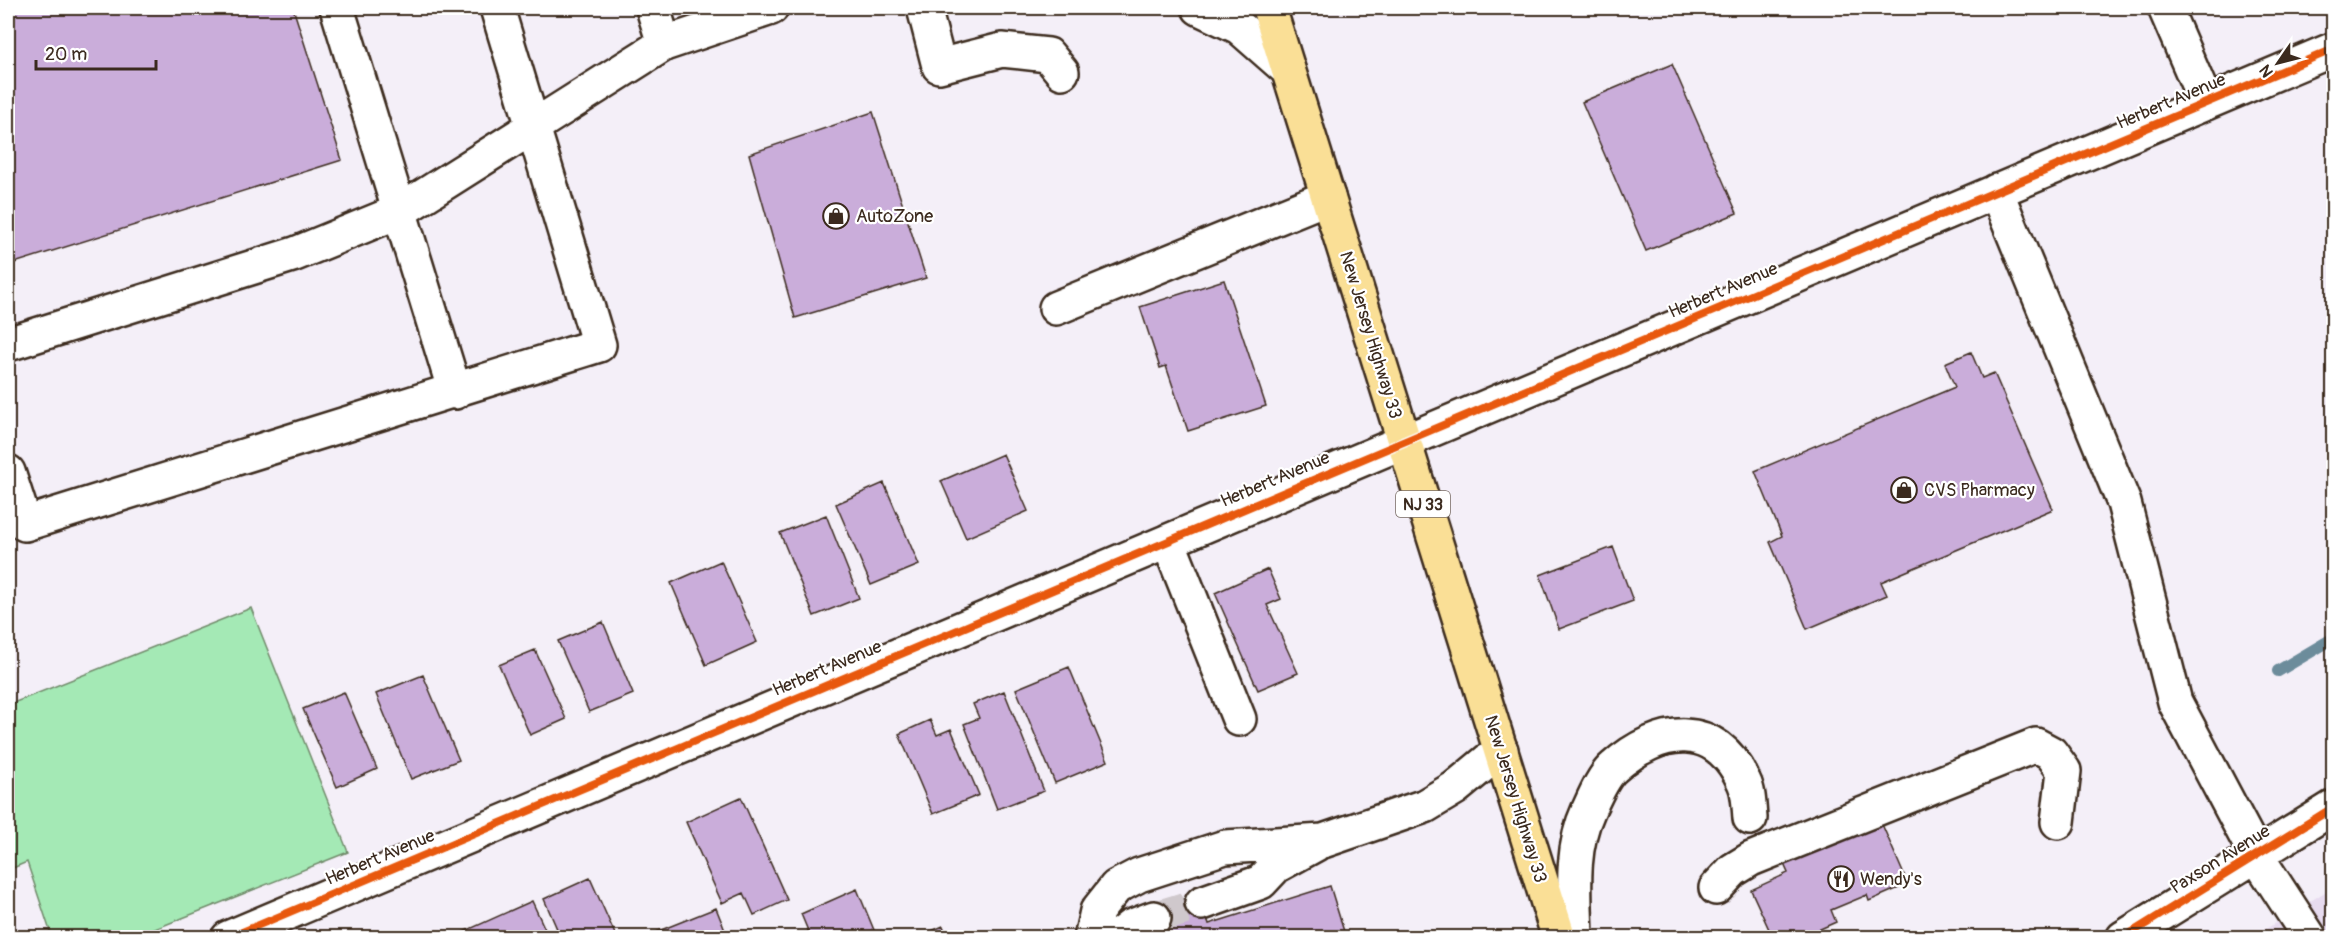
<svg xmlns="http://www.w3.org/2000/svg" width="2341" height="945" font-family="Pangolin,sans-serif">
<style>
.built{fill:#e7dbef}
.green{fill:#a4e9b5;stroke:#708a6a;stroke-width:1.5}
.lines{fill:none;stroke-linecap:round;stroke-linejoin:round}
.stream{stroke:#6c8c9b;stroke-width:12}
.building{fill:#caadda;stroke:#3b2a1e;stroke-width:1.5}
.minor-tunnel{stroke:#cfc8cc;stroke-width:33;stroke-dasharray:33 16;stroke-linecap:butt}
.minor-casing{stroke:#3b2a1e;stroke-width:38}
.major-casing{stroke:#3b2a1e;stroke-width:38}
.minor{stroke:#fff;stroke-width:33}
.major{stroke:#fadf96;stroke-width:33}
.cycleway-casing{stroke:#fff;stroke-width:11}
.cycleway{stroke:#e8590c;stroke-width:8}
.labels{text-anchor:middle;stroke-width:4.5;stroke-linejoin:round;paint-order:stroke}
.shield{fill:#fff;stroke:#766a62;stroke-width:1.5}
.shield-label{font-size:16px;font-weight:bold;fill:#3b2a1e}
.street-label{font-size:18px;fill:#3b2a1e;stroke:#fff}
.poi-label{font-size:18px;fill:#3b2a1e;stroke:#fff;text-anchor:start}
</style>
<rect width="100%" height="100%" fill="#f4eff8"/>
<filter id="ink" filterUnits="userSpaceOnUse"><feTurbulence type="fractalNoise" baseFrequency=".0167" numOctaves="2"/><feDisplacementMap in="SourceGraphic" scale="12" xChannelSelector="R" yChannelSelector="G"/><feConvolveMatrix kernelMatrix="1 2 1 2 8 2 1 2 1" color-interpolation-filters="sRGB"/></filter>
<g filter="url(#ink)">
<path class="built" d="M 2333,887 L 2333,937 L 2253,937 Z"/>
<path class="green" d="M 251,608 L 348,852 L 135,937 L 52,937 L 27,862 L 8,870 L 8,705 Z"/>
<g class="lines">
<path class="stream" d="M 2278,671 L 2334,638"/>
</g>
<path class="building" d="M 8,8 L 293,8 L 342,160 L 8,265 Z
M 1672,64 L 1737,213 L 1646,251 L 1582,102 Z
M 873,112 L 926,278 L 795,318 L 749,154 Z
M 1224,280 L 1266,406 L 1188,431 L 1166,366 L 1160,368 L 1140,307 Z
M 1971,352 L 1982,378 L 1994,373 L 2053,509 L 1881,582 L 1887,595 L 1807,629 L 1770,542 L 1782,536 L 1755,471 L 1955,387 L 1945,363 Z
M 1003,454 L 1028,511 L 966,538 L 941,481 Z
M 884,483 L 919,565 L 871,585 L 836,504 Z
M 826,515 L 859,598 L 814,616 L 780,533 Z
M 1613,547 L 1633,601 L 1559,629 L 1540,575 Z
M 721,561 L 757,642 L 706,665 L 671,583 Z
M 1268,569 L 1281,599 L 1267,605 L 1298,673 L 1258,690 L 1215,593 Z
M 603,622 L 633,694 L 589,712 L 558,641 Z
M 535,650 L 566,719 L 530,735 L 499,665 Z
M 1069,667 L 1108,761 L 1055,783 L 1016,689 Z
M 423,675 L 459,760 L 411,779 L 376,694 Z
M 1004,691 L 1044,791 L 997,809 L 964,724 L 979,718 L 973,704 Z
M 344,692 L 377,769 L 337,787 L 303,709 Z
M 930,720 L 937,735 L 951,729 L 979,795 L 933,814 L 899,734 Z
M 741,797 L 787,900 L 754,915 L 744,893 L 722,903 L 686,822 Z
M 1881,822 L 1908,884 L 1869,901 L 1867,895 L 1831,910 L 1836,922 L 1800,938 L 1773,938 L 1751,890 L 1788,873 L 1784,864 Z
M 590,878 L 615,934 L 606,938 L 561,938 L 544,899 Z
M 1330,886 L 1346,938 L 1160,938 L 1151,909 L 1199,894 L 1209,924 Z
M 857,889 L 874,930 L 856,938 L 811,938 L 801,914 Z
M 532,901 L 549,938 L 466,938 L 463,932 Z
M 716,908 L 728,938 L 641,938 Z
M 943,926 L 948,938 L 915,938 Z"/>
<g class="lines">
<path class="minor-tunnel" d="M 1154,918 L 1202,903"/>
<g class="minor-casing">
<path id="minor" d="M 337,8 L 455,392
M 653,8 L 664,44 L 771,8
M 924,8 L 939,66 L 1002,50 L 1048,55 L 1062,72
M 1199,8 L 1239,27 L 1288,70
M 2165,8 L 2206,103
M 1996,191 L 2124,503 L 2175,702 L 2256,855 L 2310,938
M 1056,308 L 1328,197
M 8,344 L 295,254 L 400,211 L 664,44
M 8,472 L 25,524 L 599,345 L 497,8
M 1168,541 L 1239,719
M 1716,888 L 1733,870 L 1751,859 L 2036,745 L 2051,753 L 2064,771 L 2058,822
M 1202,903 L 1261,882 L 1276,866 L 1316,844
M 228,938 L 2334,49
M 1091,938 L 1097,911 L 1116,887 L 1139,875 L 1225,847 L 1323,841 L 1425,806 L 1455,788 L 1501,750
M 1116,938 L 1130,927 L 1154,918
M 1576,938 C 1575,895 1570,850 1588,811 C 1594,798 1603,776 1614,767 C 1659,727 1716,719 1744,782 C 1749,792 1749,807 1750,818
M 2123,938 L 2334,807"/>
</g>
<g class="major-casing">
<path id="major" d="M 1269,8 L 1559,938"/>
</g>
<use href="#minor" class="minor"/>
<use href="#major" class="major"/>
<g class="cycleway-casing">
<path id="cycleway" d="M 228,938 L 2334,49
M 2123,938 L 2334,807"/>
</g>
<use href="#cycleway" class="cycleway"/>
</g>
</g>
<defs>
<g id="shop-ring" transform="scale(1.35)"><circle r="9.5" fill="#fff" stroke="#3b2a1e" stroke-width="1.5"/><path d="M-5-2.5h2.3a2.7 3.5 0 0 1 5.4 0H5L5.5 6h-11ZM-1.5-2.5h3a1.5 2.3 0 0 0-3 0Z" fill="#3b2a1e"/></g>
<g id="restaurant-ring" transform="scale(1.35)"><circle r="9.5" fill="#fff" stroke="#3b2a1e" stroke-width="1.5"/><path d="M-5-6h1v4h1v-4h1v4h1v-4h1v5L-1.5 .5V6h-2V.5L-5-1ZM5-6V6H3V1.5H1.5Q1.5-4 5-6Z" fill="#3b2a1e"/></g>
</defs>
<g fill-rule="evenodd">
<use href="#shop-ring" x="836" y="216"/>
<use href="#shop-ring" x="1904" y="490"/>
<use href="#restaurant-ring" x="1841" y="879"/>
</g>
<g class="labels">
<rect class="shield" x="1396" y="491" width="54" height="26" rx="4.5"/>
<g class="shield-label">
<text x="1423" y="510">NJ 33</text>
</g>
<g class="street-label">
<text transform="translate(2171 101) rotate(-23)" y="6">Herbert Avenue</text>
<text transform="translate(1723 290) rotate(-23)" y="6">Herbert Avenue</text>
<text transform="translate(1371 335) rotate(73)" y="6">New Jersey Highway 33</text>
<text transform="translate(1275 479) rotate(-23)" y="6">Herbert Avenue</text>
<text transform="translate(827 668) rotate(-23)" y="6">Herbert Avenue</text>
<text transform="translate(1516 799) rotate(73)" y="6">New Jersey Highway 33</text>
<text transform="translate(380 857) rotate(-23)" y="6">Herbert Avenue</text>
<text transform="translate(2220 859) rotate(-32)" y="6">Paxson Avenue</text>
</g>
<g class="poi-label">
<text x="856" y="222">AutoZone</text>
<text x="1924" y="496">CVS Pharmacy</text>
<text x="1860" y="885">Wendy's</text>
</g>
</g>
<rect width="2341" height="945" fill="none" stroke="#fff" stroke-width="30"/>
<rect x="15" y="15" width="2311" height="915" fill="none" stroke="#3b2a1e" stroke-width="2" filter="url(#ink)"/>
<g transform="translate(2278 63) rotate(235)" stroke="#ffffff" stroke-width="4.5" paint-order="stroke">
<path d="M0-4.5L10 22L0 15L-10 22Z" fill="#3b2a1e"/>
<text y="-9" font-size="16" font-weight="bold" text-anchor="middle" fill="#3b2a1e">N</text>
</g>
<path d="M36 60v9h120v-9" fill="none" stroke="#3b2a1e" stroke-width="3"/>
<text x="45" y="60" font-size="18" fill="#3b2a1e" stroke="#ffffff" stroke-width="4.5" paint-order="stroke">20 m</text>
</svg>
